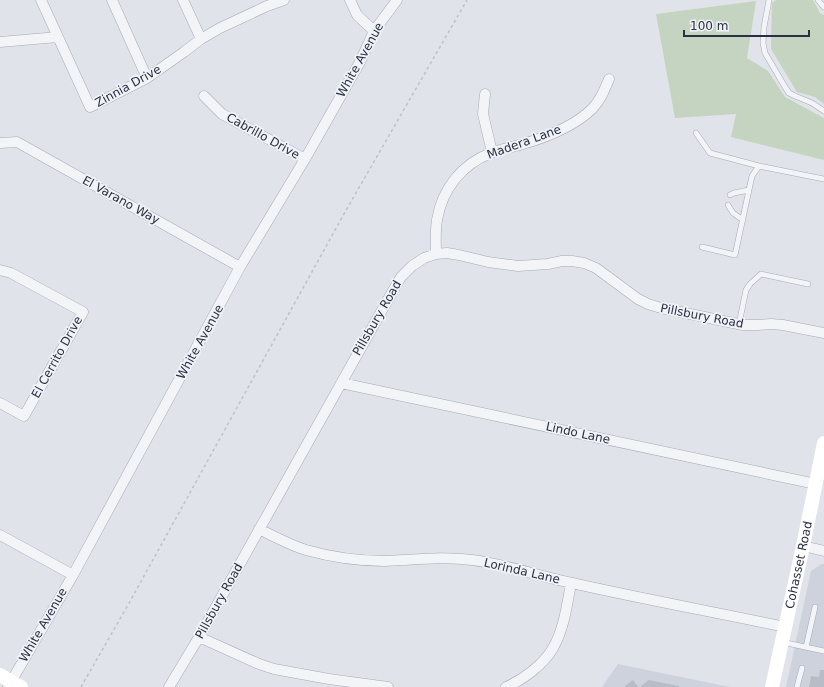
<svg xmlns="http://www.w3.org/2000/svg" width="824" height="687" font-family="'DejaVu Sans',sans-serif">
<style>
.built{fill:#ced2dc}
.green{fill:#c4d4c1}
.building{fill:#b7bcc7}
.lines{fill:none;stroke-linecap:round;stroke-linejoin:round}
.lane-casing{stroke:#a5aab4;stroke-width:6}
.street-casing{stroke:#a5aab4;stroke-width:11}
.path{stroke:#bec1c9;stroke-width:1.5;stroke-dasharray:3 3;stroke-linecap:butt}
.lane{stroke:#f3f4f8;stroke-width:5}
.street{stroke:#f3f4f8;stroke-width:10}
.secondary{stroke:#fff;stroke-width:14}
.labels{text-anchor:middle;stroke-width:3.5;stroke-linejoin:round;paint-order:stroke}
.street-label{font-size:12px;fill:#283042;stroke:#f0f2f7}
</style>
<rect width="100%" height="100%" fill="#e0e3ea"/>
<path class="built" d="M 822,564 L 824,564 L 824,687 L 786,687 L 811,571 Z
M 618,664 L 730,687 L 602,687 Z"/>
<path class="green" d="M 776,0 L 813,0 L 820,13 L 824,15 L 824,104 L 815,97 L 797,92 L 771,49 L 772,3 Z
M 756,1 L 747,58 L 768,71 L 785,97 L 824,118 L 824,160 L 731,137 L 736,114 L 675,118 L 656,14 Z"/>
<path class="building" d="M 820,670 L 824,670 L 824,687 L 809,687 L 811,676 L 819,677 Z
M 633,680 L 638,687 L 624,687 Z
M 649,680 L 679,686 L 679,687 L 640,687 Z"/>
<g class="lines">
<g class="lane-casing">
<path id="lane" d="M 769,0 L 767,11 L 764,27 L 763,43 L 765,53 L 785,87 L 789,93 L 795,96 L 812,103 L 824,111
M 818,0 L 824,7
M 696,133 L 710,153 L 759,166
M 730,195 L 734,193 L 749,190
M 728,205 L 733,213 L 743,220
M 702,247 L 735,255 L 752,176 L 759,166 L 824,179
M 739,324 L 746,290 L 750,284 L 761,274 L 808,284
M 782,642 L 824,651
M 806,647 L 815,607
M 797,687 L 802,668"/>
</g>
<g class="street-casing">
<path id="street" d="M 41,0 L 58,37
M 112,0 L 147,78
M 183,0 L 201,39
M 350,0 L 357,15 L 374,31
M 0,42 L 58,37 L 90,107 L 147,78 L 184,52 L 201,39 L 220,28 L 267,6 L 284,0
M 485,94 L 483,114 L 492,152
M 204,96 L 222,114 L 305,159
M 0,143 L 17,142 L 240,267
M 436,254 C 436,242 435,231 437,220 C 442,189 462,164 491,153 C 501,149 513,147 523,144 C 547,137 575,126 593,108 C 601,99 605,89 609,79
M 0,270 L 11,273 L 83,312 L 24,416 L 0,403
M 341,383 L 816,484
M 259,529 C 275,537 290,545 306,550 C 331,557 358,561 384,561 C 413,560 442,556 472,560 C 505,564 538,576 572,583 C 643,599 714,612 785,627
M 0,535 L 73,575
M 803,546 L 824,551
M 199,637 L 259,664 L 274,669 L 329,679 L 388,687
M 8,687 L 73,575 L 240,267 L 305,159 L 360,62 L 374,31 L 397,0
M 169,687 L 199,637 L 390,296 L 401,277 L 412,266 L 424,258 L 436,254 L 447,253 L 459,255 L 488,262 L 518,266 L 548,264 L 562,261 L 572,261 L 584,263 L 596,268 L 638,299 L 648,304 L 661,308 L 743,325 L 757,325 L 771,324 L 783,325 L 824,333
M 506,687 C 523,680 544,664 553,648 C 564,629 567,605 571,583"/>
</g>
<path class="path" d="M 81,687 L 128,605 L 345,212 L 467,0"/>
<use href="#lane" class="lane"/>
<use href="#street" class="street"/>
<g class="secondary">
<path d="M 0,675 L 21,687"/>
<path id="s1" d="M 772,687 L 803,546 L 824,443"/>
</g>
</g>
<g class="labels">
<g class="street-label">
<text transform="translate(360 60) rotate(-61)" y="4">White Avenue</text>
<text transform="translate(128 86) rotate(-29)" y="4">Zinnia Drive</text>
<text transform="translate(263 136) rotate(29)" y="4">Cabrillo Drive</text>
<text transform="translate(524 142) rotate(-20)" y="4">Madera Lane</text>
<text transform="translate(121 200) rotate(29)" y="4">El Varano Way</text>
<text transform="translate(702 316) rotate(11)" y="4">Pillsbury Road</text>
<text transform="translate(377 318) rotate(-60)" y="4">Pillsbury Road</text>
<text transform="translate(200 342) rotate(-61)" y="4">White Avenue</text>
<text transform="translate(57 357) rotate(-61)" y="4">El Cerrito Drive</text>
<text transform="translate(578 433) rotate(12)" y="4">Lindo Lane</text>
<text dy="4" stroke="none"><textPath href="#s1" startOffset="125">Cohasset Road</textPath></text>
<text transform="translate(522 571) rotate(13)" y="4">Lorinda Lane</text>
<text transform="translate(219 601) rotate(-61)" y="4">Pillsbury Road</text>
<text transform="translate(43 625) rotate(-60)" y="4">White Avenue</text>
</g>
</g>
<path d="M684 30v6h125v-6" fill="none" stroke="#283042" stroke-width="2"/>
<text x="690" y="30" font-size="12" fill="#283042" stroke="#f0f2f7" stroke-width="3" paint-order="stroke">100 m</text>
</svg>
